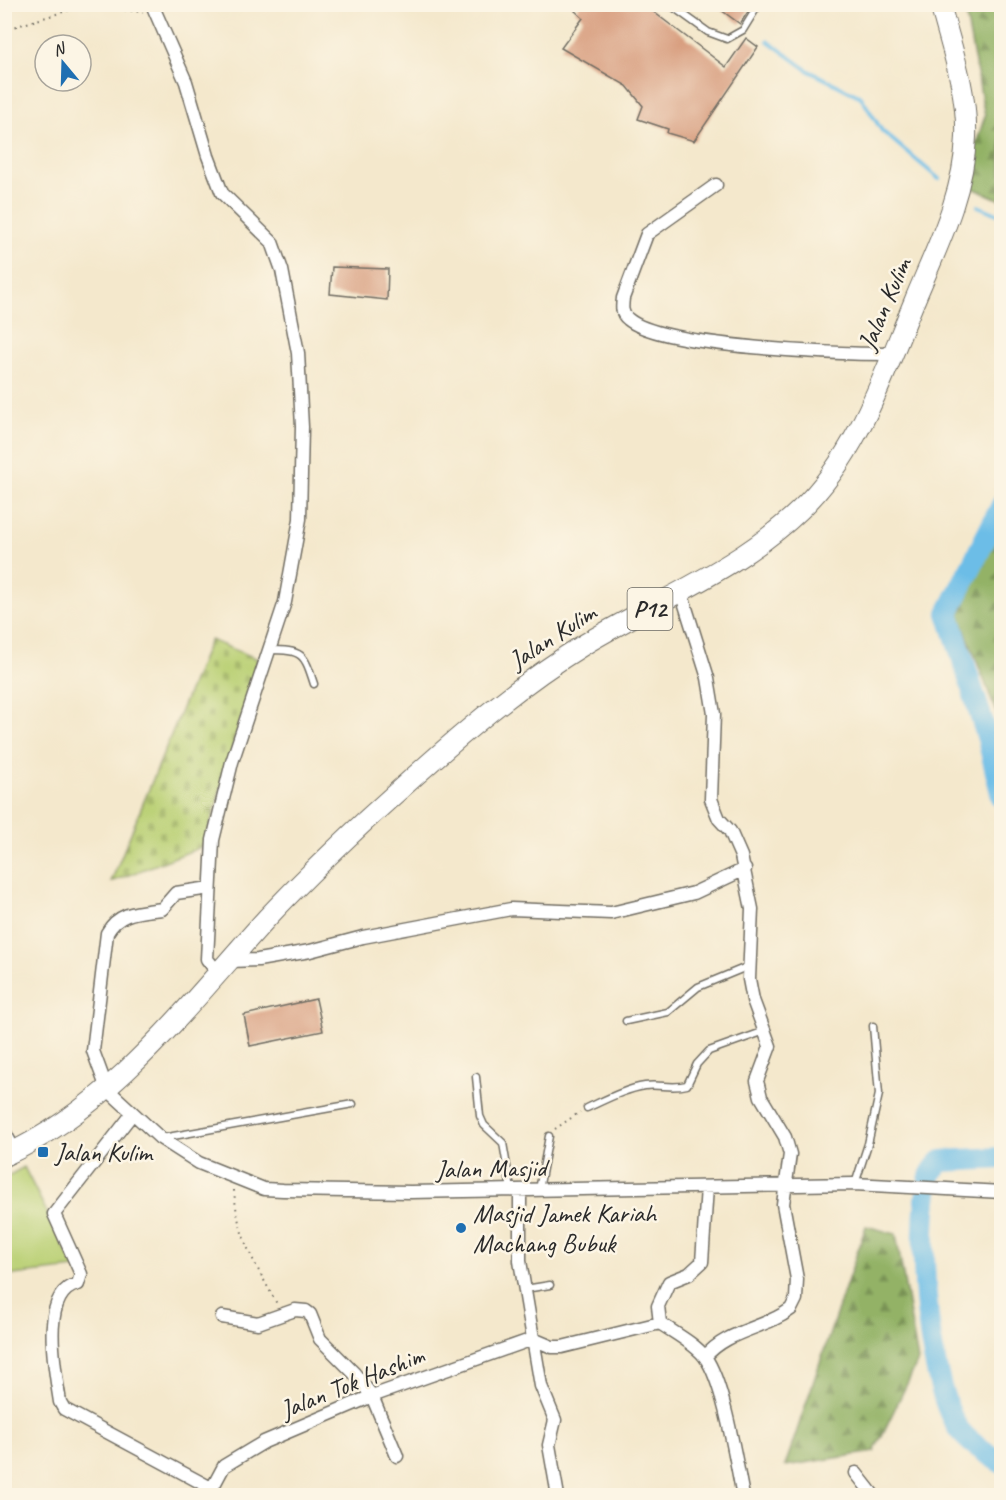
<svg xmlns="http://www.w3.org/2000/svg" width="1006" height="1500" font-family="Caveat,sans-serif">
<style>
.forest{fill:url(#forest-firs);stroke:#5f6e48;stroke-width:1.5}
.cemetery{fill:url(#cemetery-stones);stroke:#727e50;stroke-width:1.5}
.pitch{fill:#bad075;stroke:#727e50;stroke-width:1.5}
.lines{fill:none;stroke-linecap:round;stroke-linejoin:round}
.stream{stroke:#6cbde7;stroke-width:4}
.river{stroke:#6cbde7;stroke-width:22}
.building{fill:#d89e7f}
.lane-casing{stroke:#716d63;stroke-width:9}
.street-casing{stroke:#716d63;stroke-width:15}
.primary-casing{stroke:#716d63;stroke-width:22}
.path{stroke:#716d63;stroke-width:2;stroke-dasharray:1.5 4.5;stroke-linecap:butt}
.lane{stroke:#fff;stroke-width:6}
.street{stroke:#fff;stroke-width:12}
.primary{stroke:#fff;stroke-width:20}
.poi-dot{fill:#1f6fb2;stroke:#fcf5e5;stroke-width:2}
.labels{text-anchor:middle;stroke-width:5;stroke-linejoin:round;paint-order:stroke}
.shield{fill:#fcf5e5;stroke:#6a6863;stroke-width:1.5}
.shield-label{font-size:24px;font-weight:bold;fill:#2b2b2b}
.street-label{font-size:26px;fill:#2b2b2b;stroke:#fcf5e5}
.poi-label{font-size:26px;fill:#2b2b2b;stroke:#fcf5e5;text-anchor:start}
</style>
<defs>
<pattern id="forest-firs" width="22" height="20" patternUnits="userSpaceOnUse" patternTransform="scale(1.5)"><rect width="22" height="20" fill="#93b266"/><path d="M5 1l3.5 6h-7zM16 11l3.5 6h-7z" fill="#789154"/></pattern>
<pattern id="cemetery-stones" width="16" height="16" patternUnits="userSpaceOnUse" patternTransform="scale(1.5)"><rect width="16" height="16" fill="#bad075"/><path d="M2 7V4a2 2 0 0 1 4 0v3zM10 15v-3a2 2 0 0 1 4 0v3z" fill="#a0b365"/></pattern>
</defs>
<rect width="100%" height="100%" fill="#fcf5e5"/>
<filter id="ink" filterUnits="userSpaceOnUse"><feTurbulence type="fractalNoise" baseFrequency=".0167" numOctaves="2"/><feDisplacementMap in="SourceGraphic" scale="12" xChannelSelector="R" yChannelSelector="G"/><feConvolveMatrix kernelMatrix="1 2 1 2 8 2 1 2 1" color-interpolation-filters="sRGB"/></filter>
<filter id="wash" filterUnits="userSpaceOnUse"><feTurbulence type="fractalNoise" baseFrequency=".008" numOctaves="4" result="noise"/><feDisplacementMap in="SourceGraphic" scale="24" xChannelSelector="R" yChannelSelector="G"/><feGaussianBlur stdDeviation="1.35" result="paint"/><feColorMatrix in="noise" values="0 0 0 0 0 0 0 0 0 0 0 0 0 0 0 0 0 1.4 0 .05"/><feComposite in="paint" operator="in"/></filter>
<g filter="url(#wash)">
<rect width="100%" height="100%" fill="#f4e8cc"/>
<path class="forest" d="M 964,5 L 1001,5 L 1001,200 L 963,184 L 985,116 Z
M 1001,526 L 1001,724 L 959,615 Z
M 866,1226 L 896,1234 L 918,1361 L 874,1452 L 785,1466 Z"/>
<path class="cemetery" d="M 210,640 L 258,659 L 204,846 L 111,882 Z"/>
<path class="pitch" d="M 24,1167 L 75,1268 L 5,1276 L 4,1178 Z"/>
<g class="lines">
<path class="stream" d="M 768,41 L 809,71 L 861,97 L 882,131 L 939,179
M 978,206 L 1002,216"/>
<path class="river" d="M 1002,505 L 948,613 L 988,739 L 1002,797
M 1002,1158 L 941,1161 C 937,1165 932,1170 930,1176 C 916,1233 926,1374 956,1425 C 966,1442 986,1452 1002,1463"/>
</g>
<g id="blocks">
<path class="building" d="M 580,4 L 643,4 L 726,67 L 746,38 L 758,47 L 694,141 L 667,133 L 668,129 L 638,119 L 643,106 L 627,86 L 561,48 L 583,18 L 575,11 Z
M 713,4 L 753,4 L 740,24 Z
M 332,267 L 388,269 L 387,300 L 330,294 Z
M 316,999 L 323,1031 L 250,1046 L 244,1015 Z"/>
</g>
</g>
<g filter="url(#ink)">
<use href="#blocks" fill-opacity="0" stroke="#716d63" stroke-width="1.5"/>
<g class="lines">
<g class="lane-casing">
<path id="lane" d="M 669,4 L 708,32 L 727,39 L 743,30 L 759,4
M 268,650 C 303,650 304,653 314,684
M 626,1021 L 668,1012 L 698,987 L 749,966
M 476,1077 L 480,1116 L 484,1125 L 503,1143 L 511,1190
M 587,1108 C 605,1100 625,1089 645,1086 C 660,1084 672,1089 687,1085 L 697,1064 L 709,1051 L 765,1031
M 4,1125 L 16,1147
M 162,1138 L 353,1104
M 855,1184 L 868,1144 L 879,1094 L 873,1026
M 539,1190 L 549,1136
M 525,1289 L 550,1285"/>
</g>
<g class="street-casing">
<path id="street" d="M 154,9 L 186,82 L 208,156 L 222,193 L 272,242 L 282,270 L 298,353 L 302,427 L 300,519 L 285,602 L 232,762 L 213,840 L 207,959 L 218,973
M 716,185 L 647,234 L 623,298 C 622,306 621,314 628,319 C 661,348 845,354 893,354
M 681,592 L 708,678 L 714,714 L 711,799 L 719,819 L 730,831 L 741,856 L 752,909 L 749,979 L 753,1000 L 770,1046 L 757,1081 L 761,1097 L 785,1137 L 790,1154 L 783,1204 L 797,1279 L 796,1299 L 791,1309 C 765,1329 727,1330 705,1357
M 210,888 L 176,893 L 162,909 C 140,912 119,911 107,933 L 93,1051 L 107,1089 L 160,1138 L 199,1163 L 264,1189 L 283,1190 L 411,1192 L 854,1184 L 1002,1192
M 230,961 L 258,960 L 310,951 L 363,937 L 511,909 L 611,913 L 694,893 L 745,869
M 133,1113 L 54,1214 L 81,1274 L 78,1284 C 38,1292 56,1374 60,1402 L 64,1409 L 211,1488
M 707,1187 L 702,1262 L 689,1274 L 669,1282 L 658,1306 L 660,1323 C 674,1333 694,1343 705,1357 C 724,1383 736,1462 743,1496
M 520,1190 L 520,1261 L 541,1386 L 555,1420 L 549,1445 L 558,1496
M 222,1317 L 258,1323 L 295,1310 L 306,1311 L 310,1314 L 320,1339 L 354,1373 L 372,1396 L 397,1456
M 856,1473 L 874,1496
M 209,1494 L 224,1466 L 264,1442 L 372,1396 L 533,1339 L 552,1347 L 562,1347 L 660,1323"/>
</g>
<g class="primary-casing">
<path id="primary" d="M 4,1156 C 113,1106 188,1005 267,918 C 298,885 330,854 363,823 C 433,759 505,693 585,644 C 658,600 739,569 800,510 C 858,455 884,374 914,302 C 936,249 964,195 966,137 C 968,93 951,46 940,4"/>
</g>
<path class="path" d="M 102,4 L 112,9 L 143,12
M 4,30 L 89,4
M 555,1129 L 580,1112
M 234,1190 C 238,1240 254,1261 277,1304"/>
<use href="#lane" class="lane"/>
<use href="#street" class="street"/>
<use href="#primary" class="primary"/>
</g>
</g>
<g class="poi-dot">
<rect x="37" y="1146" width="12" height="12" rx="3"/>
<circle cx="461" cy="1228" r="6"/>
</g>
<g class="labels">
<rect class="shield" x="627.5" y="588" width="45" height="42" rx="4.5"/>
<g class="shield-label">
<text x="650" y="617">P12</text>
</g>
<g class="street-label">
<text transform="translate(884 304) rotate(-67)" y="9">Jalan Kulim</text>
<text transform="translate(552 636) rotate(-33)" y="9">Jalan Kulim</text>
<text transform="translate(491 1168) rotate(-1)" y="9">Jalan Masjid</text>
<text transform="translate(352 1382) rotate(-22)" y="9">Jalan Tok Hashim</text>
</g>
<g class="poi-label">
<text x="55" y="1161">Jalan Kulim</text>
<text x="473" y="1222">Masjid Jamek Kariah<tspan x="473" dy="30">Machang Bubuk</tspan></text>
</g>
</g>
<rect width="1006" height="1500" fill="none" stroke="#fcf5e5" stroke-width="24"/>
<g transform="translate(63 63) rotate(341)"><circle r="28" fill="#fcf5e5" stroke="#a8a49b" stroke-width="1.5"/>
<path d="M0-4.5L10 22L0 15L-10 22Z" fill="#1f6fb2"/>
<text y="-9" font-size="16" font-weight="bold" text-anchor="middle" fill="#2b2b2b">N</text>
</g>
</svg>
